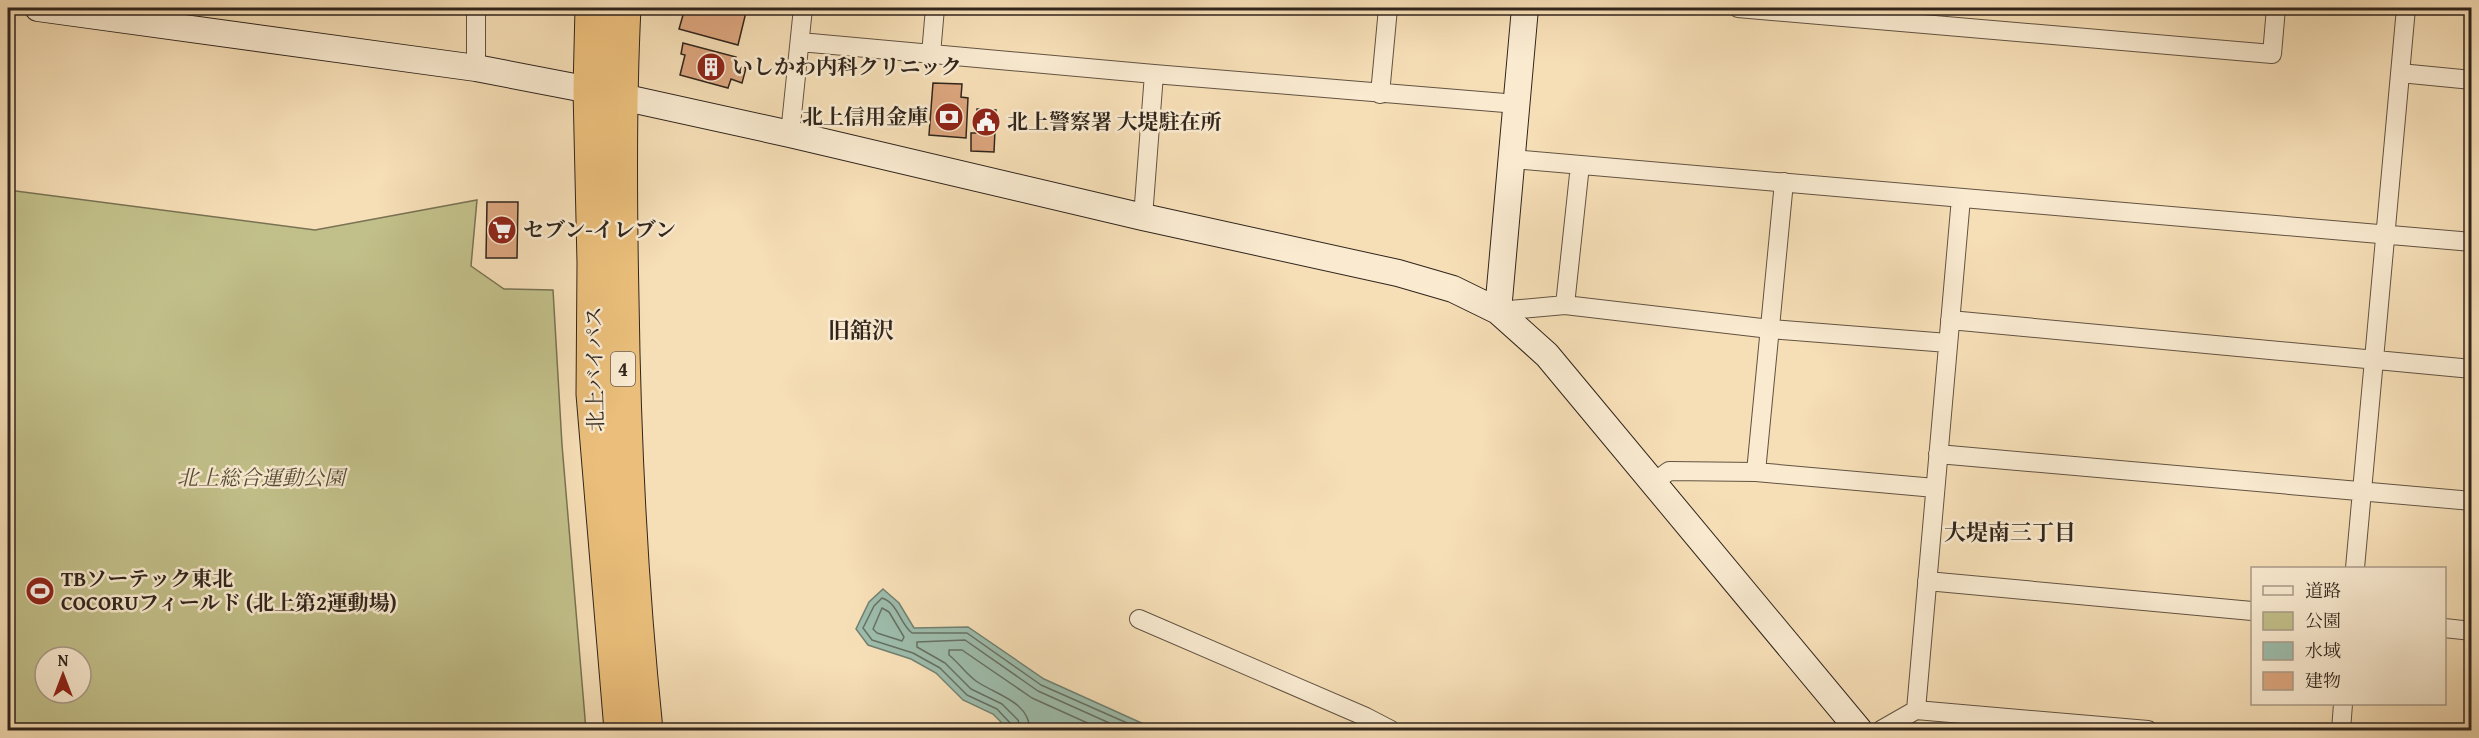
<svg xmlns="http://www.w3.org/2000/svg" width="2479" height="738" font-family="'Gentium Book Plus','Noto Serif JP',serif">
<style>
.green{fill:#c2c08a;stroke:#797253;stroke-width:1.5;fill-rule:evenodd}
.water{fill:#9dbcab;stroke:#718072;stroke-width:1.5}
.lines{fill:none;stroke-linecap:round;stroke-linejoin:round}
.shore{stroke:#667064;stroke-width:1.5}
.building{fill:#dca57d;stroke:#30251c;stroke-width:1.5}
.street-casing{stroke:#625342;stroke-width:20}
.secondary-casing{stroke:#30251c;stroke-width:28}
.highway-casing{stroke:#30251c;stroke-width:35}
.street{stroke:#f9ead0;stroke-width:18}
.secondary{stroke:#f9ead0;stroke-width:26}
.highway{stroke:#ebbf7b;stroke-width:33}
.labels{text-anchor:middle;stroke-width:5;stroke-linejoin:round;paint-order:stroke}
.shield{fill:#f9ead0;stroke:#6c6052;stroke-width:1.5}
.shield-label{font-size:20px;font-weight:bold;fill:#30251c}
.poi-label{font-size:21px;font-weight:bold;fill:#30251c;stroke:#f9ead0;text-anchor:start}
.street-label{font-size:21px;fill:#30251c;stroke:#f9ead0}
.park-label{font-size:21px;font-style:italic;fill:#544c38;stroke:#f9ead0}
.neighbourhood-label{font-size:22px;font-weight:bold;fill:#30251c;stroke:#f9ead0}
</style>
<rect width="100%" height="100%" fill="#f6deb6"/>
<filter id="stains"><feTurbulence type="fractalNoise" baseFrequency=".00333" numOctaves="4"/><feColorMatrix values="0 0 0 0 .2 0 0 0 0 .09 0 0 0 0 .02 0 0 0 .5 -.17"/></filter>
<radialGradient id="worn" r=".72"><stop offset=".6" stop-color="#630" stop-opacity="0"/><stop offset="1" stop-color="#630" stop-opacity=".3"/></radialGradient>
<path class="green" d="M 8,190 L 315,230 L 477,200 L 471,266 L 504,289 L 553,290 L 562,445 L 586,730 L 8,730 ZM 45,657 L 81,657 L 81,693 L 45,693 Z"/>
<path class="water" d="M 883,589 L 899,603 L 914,628 L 968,627 L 1044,679 L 1157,730 L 1009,730 L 993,714 L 963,700 L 936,673 L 911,659 L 868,645 L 856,629 L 869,602 Z"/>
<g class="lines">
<path class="shore" d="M 882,608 L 889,612 L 904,637 L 902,641 L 877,633 L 873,629 Z
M 1013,730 L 1012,725 L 997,709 L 967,695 L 940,668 L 913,653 L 872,640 L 863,628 L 874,606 L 882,598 C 898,603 900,624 912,633 L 967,633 L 1041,685 L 1143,730
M 1021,730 L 1018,720 L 1002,704 L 971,689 L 945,663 L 917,647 L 917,642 L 965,640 L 1038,691 L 1125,730
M 1030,730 C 1029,701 996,695 976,681 C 966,674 959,663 949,655 L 949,650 L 962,650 L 1032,698 L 1103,730"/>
</g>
<path class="building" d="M 685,8 L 759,8 L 757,14 L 746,12 L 738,45 L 679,29 Z
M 683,43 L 736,57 L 734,65 L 746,68 L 742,83 L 731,79 L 728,88 L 680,75 L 685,55 L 681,54 Z
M 933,83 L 962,84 L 961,97 L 968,98 L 966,138 L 929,135 Z
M 977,109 L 996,110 L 994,152 L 971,151 L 971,133 L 976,133 Z
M 487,202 L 518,202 L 517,258 L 486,258 Z"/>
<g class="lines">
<g class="street-casing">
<path id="street" d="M 1738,8 L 2272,54 L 2276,8
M 800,42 L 1154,74 L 1517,104
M 931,54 L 935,8
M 476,68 L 476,8
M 2400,73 L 2472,80
M 1380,94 L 1388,8
M 790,134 L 803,8
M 1512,159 L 2472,242
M 1143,217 L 1154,74
M 1565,305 L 1580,165
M 1498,311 L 1565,305 L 1770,329 L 1948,343
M 1950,320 L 2472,369
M 1938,454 L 2472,501
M 1756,472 L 1784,182
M 1653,483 L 1669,471 L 1756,472 L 1935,488
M 2355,568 L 2406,8
M 1927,581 L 2252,611
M 1139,619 L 1366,717 L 1391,730
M 2444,628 L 2472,631
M 1916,710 L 2148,730
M 1881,730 L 1916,710 L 1961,198
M 2341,730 L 2343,704"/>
</g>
<g class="secondary-casing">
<path id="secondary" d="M 38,8 L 476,68 L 590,90 L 790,134 L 1143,217 L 1398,273 L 1453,289 L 1498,311 L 1547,355 L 1859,730
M 1498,311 L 1525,8"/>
</g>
<g class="highway-casing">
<path id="highway" d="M 592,8 L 590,90 L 594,263 L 593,394 L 621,730
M 624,8 C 619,105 620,202 622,299 C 624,443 631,587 646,730"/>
</g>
<use href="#street" class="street"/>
<use href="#secondary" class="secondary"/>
<use href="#highway" class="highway"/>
</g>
<defs>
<g id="building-disc" transform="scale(1.5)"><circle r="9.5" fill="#8f2418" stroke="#f9ead0"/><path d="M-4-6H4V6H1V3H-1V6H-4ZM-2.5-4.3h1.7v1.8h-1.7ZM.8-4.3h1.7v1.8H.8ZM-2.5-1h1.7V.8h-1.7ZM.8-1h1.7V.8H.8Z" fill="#fff"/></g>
<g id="bank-disc" transform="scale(1.5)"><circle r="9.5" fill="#8f2418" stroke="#f9ead0"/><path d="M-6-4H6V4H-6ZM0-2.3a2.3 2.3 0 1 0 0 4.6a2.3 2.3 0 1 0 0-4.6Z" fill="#fff"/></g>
<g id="civic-disc" transform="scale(1.5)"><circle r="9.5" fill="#8f2418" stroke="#f9ead0"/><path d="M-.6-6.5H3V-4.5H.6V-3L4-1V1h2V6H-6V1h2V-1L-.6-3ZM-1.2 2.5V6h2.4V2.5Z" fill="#fff"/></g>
<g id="supermarket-disc" transform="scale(1.5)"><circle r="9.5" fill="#8f2418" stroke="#f9ead0"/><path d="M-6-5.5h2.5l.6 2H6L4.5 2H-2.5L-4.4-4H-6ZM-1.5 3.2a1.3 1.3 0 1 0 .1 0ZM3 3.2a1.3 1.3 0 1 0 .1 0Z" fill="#fff"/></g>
<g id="stadium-disc" transform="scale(1.5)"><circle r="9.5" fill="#8f2418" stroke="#f9ead0"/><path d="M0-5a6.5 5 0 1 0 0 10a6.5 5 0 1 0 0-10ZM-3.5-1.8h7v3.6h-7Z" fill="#fff"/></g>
</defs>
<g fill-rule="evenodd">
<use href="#building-disc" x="711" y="67"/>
<use href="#bank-disc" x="949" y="117"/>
<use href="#civic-disc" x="986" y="122"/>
<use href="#supermarket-disc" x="502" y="230"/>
<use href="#stadium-disc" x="40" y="591"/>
</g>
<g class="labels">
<rect class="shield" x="611" y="352" width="24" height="34" rx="4.5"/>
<g class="shield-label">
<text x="623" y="376">4</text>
</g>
<g class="poi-label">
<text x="732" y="74">いしかわ内科クリニック</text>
<text x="928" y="124" text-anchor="end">北上信用金庫</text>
<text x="1007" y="129">北上警察署 大堤駐在所</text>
<text x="523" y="237">セブン-イレブン</text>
<text x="61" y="586">TBソーテック東北<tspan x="61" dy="24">COCORUフィールド (北上第2運動場)</tspan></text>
</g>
<g class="street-label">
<text transform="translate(595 369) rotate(-91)" y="7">北上バイパス</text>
</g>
<g class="park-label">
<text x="261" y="485">北上総合運動公園</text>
</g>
<g class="neighbourhood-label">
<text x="861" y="338">旧舘沢</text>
<text x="2010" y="540">大堤南三丁目</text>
</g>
</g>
<rect width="2479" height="738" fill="none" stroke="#f6deb6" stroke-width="30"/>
<rect x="9" y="9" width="2461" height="720" fill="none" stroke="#30251c" stroke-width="3"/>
<rect x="15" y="15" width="2449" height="708" fill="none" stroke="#30251c" stroke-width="1.5"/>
<rect x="2251" y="567" width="195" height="138" fill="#f9ead0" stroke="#a99b88" stroke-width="1.5"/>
<rect x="2263" y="586" width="30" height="9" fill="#f9ead0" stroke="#a99b88" stroke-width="1.5"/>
<text x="2305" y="597" font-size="18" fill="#30251c">道路</text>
<rect x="2263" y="612" width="30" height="18" fill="#c2c08a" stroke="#a99b88" stroke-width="1.5"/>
<text x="2305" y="627" font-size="18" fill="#30251c">公園</text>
<rect x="2263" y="642" width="30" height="18" fill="#9dbcab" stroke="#a99b88" stroke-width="1.5"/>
<text x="2305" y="657" font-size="18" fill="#30251c">水域</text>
<rect x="2263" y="672" width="30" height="18" fill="#dca57d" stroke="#a99b88" stroke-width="1.5"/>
<text x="2305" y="687" font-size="18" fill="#30251c">建物</text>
<g transform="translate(63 675)"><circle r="28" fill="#f9ead0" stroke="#a99b88" stroke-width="1.5"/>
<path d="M0-4.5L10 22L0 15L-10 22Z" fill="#8f2418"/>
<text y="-9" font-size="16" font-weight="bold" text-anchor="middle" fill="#30251c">N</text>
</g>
<rect width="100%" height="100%" filter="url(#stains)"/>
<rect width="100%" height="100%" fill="url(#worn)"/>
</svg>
